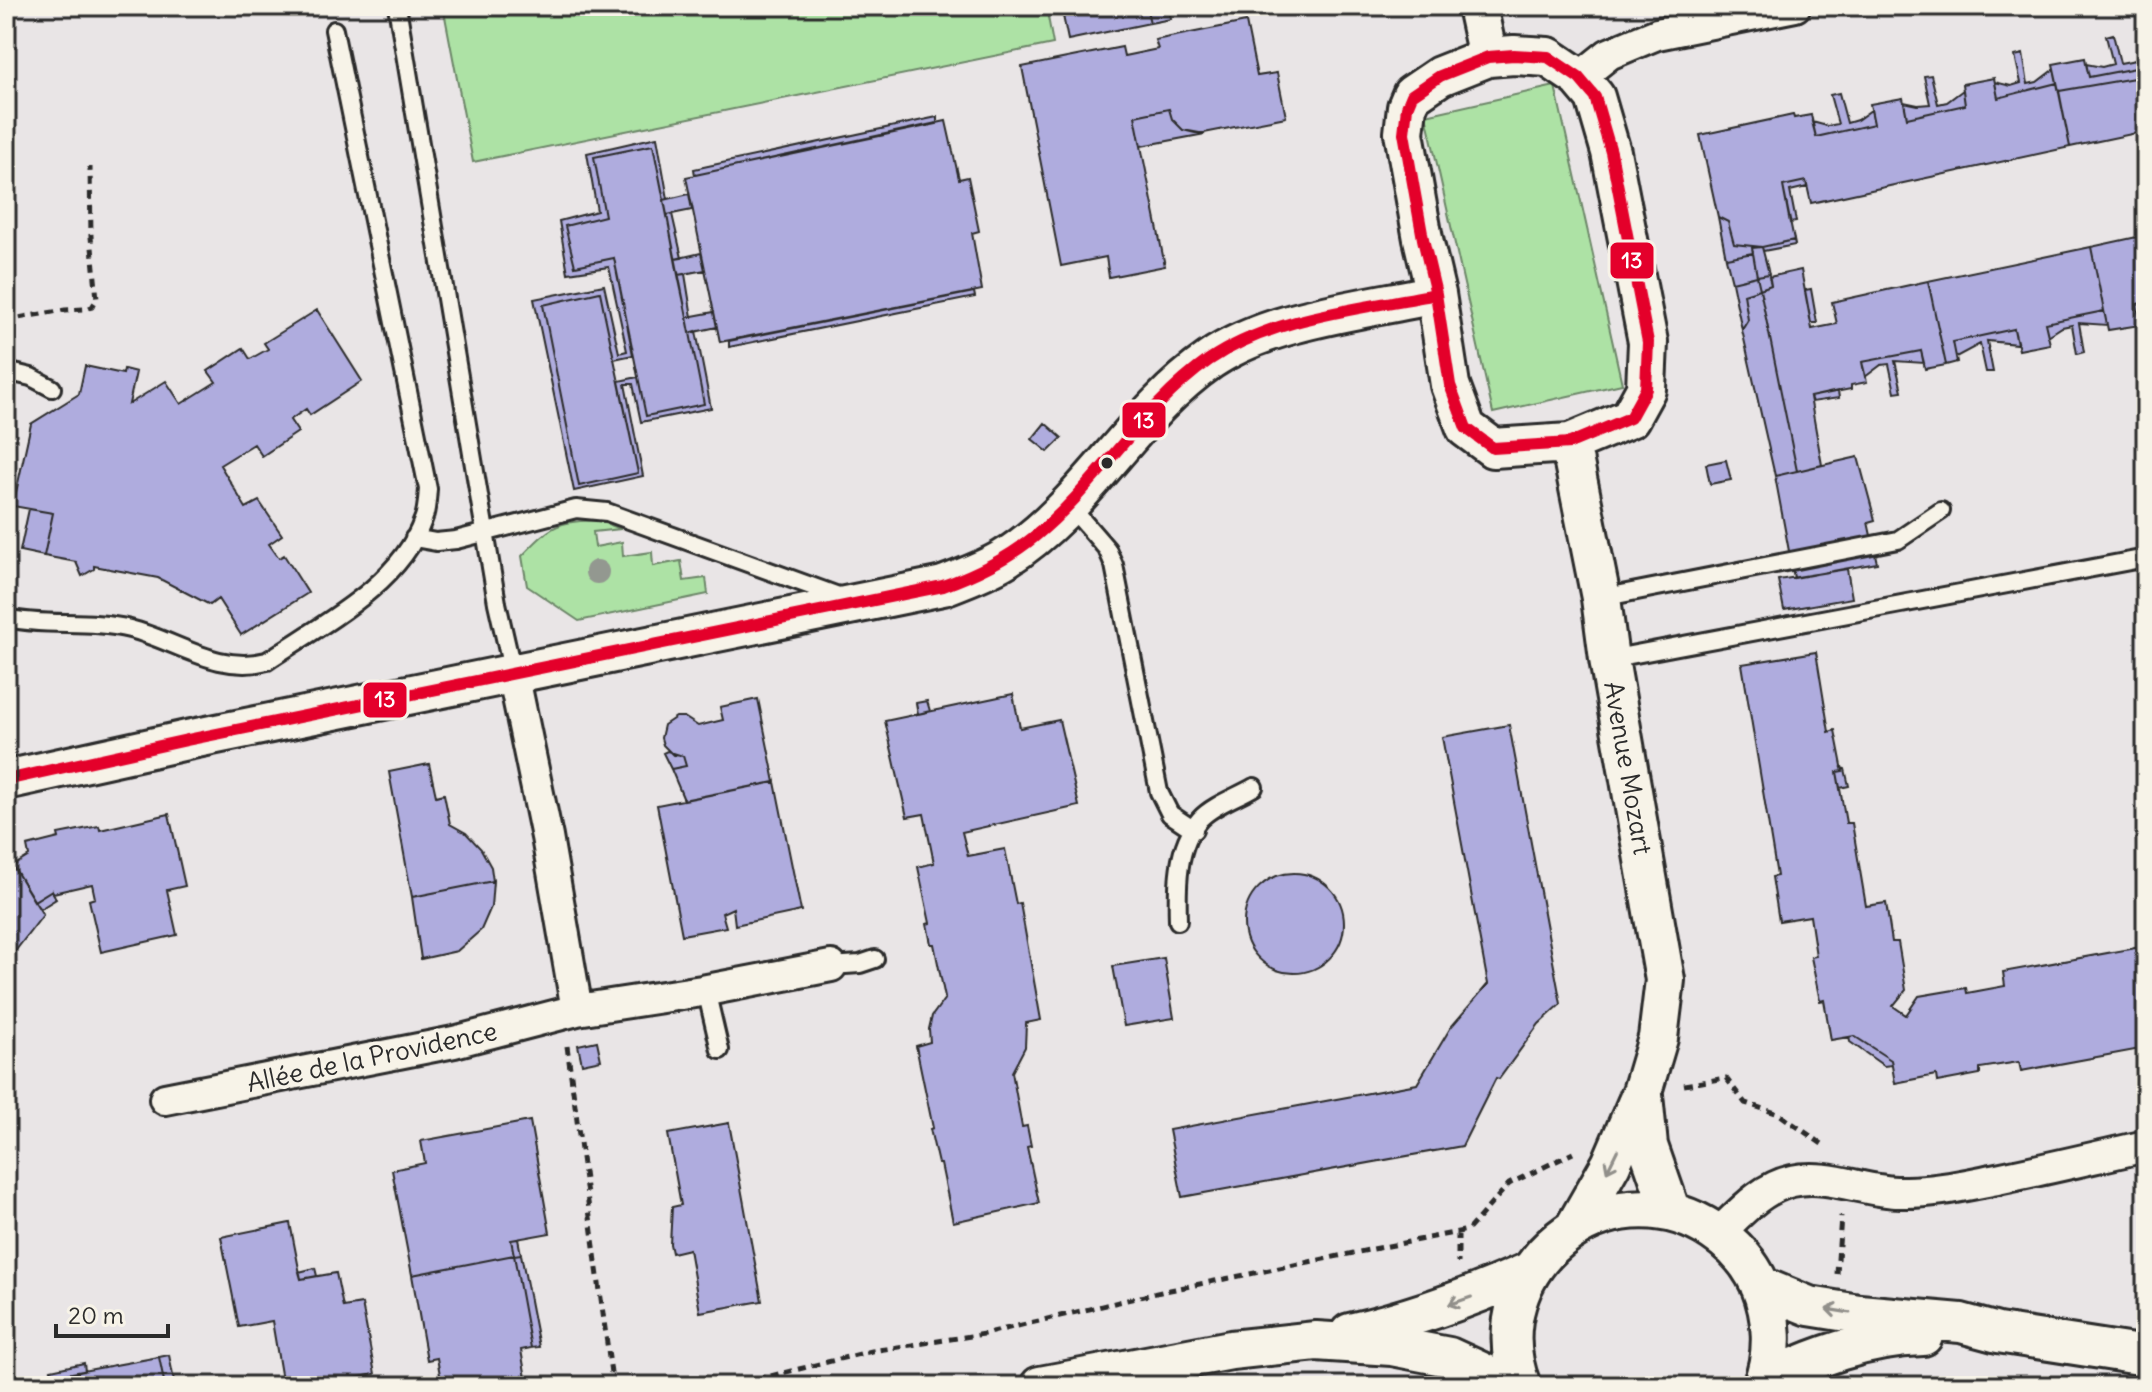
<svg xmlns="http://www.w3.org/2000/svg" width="2152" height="1392" font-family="Delius,sans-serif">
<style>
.green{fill:#ade2a5;stroke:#6c8668;stroke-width:2}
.building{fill:#afacde;stroke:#2b2b2b;stroke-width:2}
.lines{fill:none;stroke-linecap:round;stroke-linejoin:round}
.service-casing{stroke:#2b2b2b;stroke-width:22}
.minor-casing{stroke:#2b2b2b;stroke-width:36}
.tertiary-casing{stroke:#2b2b2b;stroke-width:44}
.path{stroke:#2b2b2b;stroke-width:5;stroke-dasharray:8 6;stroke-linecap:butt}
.service{stroke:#f7f3e8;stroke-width:16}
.minor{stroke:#f7f3e8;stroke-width:30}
.tertiary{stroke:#f7f3e8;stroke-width:38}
.bus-1-casing{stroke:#f7f3e8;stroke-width:18}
.bus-1{stroke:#e4002b;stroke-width:12}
.tree{fill:#939890}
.oneway{stroke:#918f8a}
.bus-dot{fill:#2b2b2b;stroke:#f7f3e8;stroke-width:3}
.labels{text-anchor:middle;stroke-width:7;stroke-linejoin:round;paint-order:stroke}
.street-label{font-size:26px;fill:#2b2b2b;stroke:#f7f3e8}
.line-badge{stroke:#f7f3e8;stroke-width:3}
.badge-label{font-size:22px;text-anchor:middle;font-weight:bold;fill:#fff}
</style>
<rect width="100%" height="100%" fill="#e9e5e6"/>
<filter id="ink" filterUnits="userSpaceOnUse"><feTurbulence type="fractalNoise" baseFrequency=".0125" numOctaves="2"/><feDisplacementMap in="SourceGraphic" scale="16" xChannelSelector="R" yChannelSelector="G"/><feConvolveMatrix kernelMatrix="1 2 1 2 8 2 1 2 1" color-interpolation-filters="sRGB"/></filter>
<g filter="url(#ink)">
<path class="green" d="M 443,6 L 1046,6 L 1053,44 L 473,162 Z
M 1555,86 L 1622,384 L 1493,413 L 1426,115 Z
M 600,521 L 621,529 L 593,532 L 595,547 L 622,542 L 623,556 L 652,552 L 653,566 L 681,561 L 684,581 L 706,578 L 708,594 L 579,621 L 527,586 L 522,556 C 550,527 558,519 600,521 Z"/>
<path class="building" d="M 1061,6 L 1146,6 L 1150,23 L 1068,40 Z
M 1146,6 L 1168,6 L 1171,19 L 1150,23 Z
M 1246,22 L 1257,76 L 1277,73 L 1286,117 L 1199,134 L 1183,130 L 1172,119 L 1169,109 L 1135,116 L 1165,266 L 1109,277 L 1106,257 L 1061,266 L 1022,67 L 1122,47 L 1124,56 L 1158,49 L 1155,40 Z
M 2113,34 L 2120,63 L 2146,58 L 2146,66 L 2089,77 L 2086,64 L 2102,67 L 2113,64 L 2106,36 Z
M 2023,54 L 2028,84 L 2037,82 L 2054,69 L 2057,83 L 1998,98 L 1995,82 L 2011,86 L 2021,83 L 2015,56 Z
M 2085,58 L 2089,77 L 2146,66 L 2146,76 L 2059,91 L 2053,64 Z
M 1931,75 L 1938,104 L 1947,102 L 1963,90 L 1965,105 L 1907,118 L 1904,102 L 1918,105 L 1930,104 L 1924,76 Z
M 2146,76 L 2146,131 L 2070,147 L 2059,91 Z
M 1994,78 L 1998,98 L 2057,83 L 2070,147 L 1811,203 L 1806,181 L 1783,186 L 1794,240 L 1762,247 L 1734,244 L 1728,222 L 1718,217 L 1700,135 L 1793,115 L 1794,118 L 1811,115 L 1816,137 L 1874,124 L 1870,104 L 1903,98 L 1907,118 L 1965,105 L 1962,84 Z
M 1839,93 L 1847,123 L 1857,120 L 1871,110 L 1874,124 L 1816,137 L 1812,122 L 1827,126 L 1838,124 L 1830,95 Z
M 1169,109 L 1172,119 L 1183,130 L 1205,134 L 1141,146 L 1135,116 Z
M 937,117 L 937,124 L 695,175 L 694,169 Z
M 946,121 L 959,179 L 968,177 L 979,231 L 972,233 L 982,290 L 720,342 L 686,177 Z
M 657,137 L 668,199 L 664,200 L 653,145 L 594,157 L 605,216 L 565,226 L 575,266 L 614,258 L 633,355 L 614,359 L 600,292 L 543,305 L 579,486 L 638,473 L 619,381 L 638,377 L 646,416 L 704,404 L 690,333 L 696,331 L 711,408 L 641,422 L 633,384 L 625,384 L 643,476 L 574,491 L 534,299 L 604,285 L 619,353 L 627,351 L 609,267 L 568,273 L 559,221 L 597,211 L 587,153 Z
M 653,145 L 704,404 L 646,416 L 614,258 L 575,266 L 565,226 L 605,216 L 594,157 Z
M 1806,181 L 1807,187 L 1790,191 L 1796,222 L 1790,223 L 1783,186 Z
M 689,194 L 692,210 L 667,215 L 664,200 Z
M 672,214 L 682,258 L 675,259 L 667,215 Z
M 1718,217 L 1728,222 L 1734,244 L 1762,247 L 1752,248 L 1753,253 L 1726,258 Z
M 2146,235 L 2146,302 L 2137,304 L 2140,325 L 2108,330 L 2091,247 Z
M 1794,240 L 1795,245 L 1763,251 L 1762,247 Z
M 1762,247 L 1769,274 L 1757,276 L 1752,248 Z
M 2091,247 L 2104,311 L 2045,323 L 2050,344 L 2019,350 L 2014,329 L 1953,342 L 1957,362 L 1946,365 L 1928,281 Z
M 701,253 L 705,270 L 678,275 L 675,259 Z
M 1753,253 L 1757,276 L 1732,282 L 1726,258 Z
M 1801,270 L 1812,329 L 1837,324 L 1832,302 L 1928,281 L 1946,365 L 1925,369 L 1921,351 L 1862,362 L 1867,382 L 1851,385 L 1851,389 L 1810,397 L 1822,465 L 1797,471 L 1760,289 L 1771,285 L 1769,277 Z
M 685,274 L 692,317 L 687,317 L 678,275 Z
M 1769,274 L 1771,285 L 1760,289 L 1757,276 Z
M 1757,276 L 1760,289 L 1744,294 L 1748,320 L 1742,330 L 1732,282 Z
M 1760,289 L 1797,471 L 1775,476 L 1742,330 L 1748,320 L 1744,294 Z
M 1811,289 L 1817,323 L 1811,323 L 1805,290 Z
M 600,292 L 638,473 L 579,486 L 543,305 Z
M 974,292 L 975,297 L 729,347 L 729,341 Z
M 2146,302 L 2146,311 L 2139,317 L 2137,304 Z
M 317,310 L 362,381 L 310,415 L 306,409 L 290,420 L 298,432 L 262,456 L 254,444 L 220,465 L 246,508 L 259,501 L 282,535 L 269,544 L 279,558 L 284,555 L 308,593 L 241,635 L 218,599 L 210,605 L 158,578 L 94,566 L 94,569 L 82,576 L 76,562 L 44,556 L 53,513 L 13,506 L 31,424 L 79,394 L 85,366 L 123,374 L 124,369 L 136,372 L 129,404 L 166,381 L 181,404 L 216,382 L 208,371 L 243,348 L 250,359 L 268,349 L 264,343 Z
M 2104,311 L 2107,325 L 2079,323 L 2084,352 L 2077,354 L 2072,325 L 2062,327 L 2048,336 L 2045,323 Z
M 714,312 L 717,327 L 690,333 L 687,317 Z
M 2014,329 L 2017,344 L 1987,341 L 1993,372 L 1986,372 L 1980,344 L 1956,357 L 1953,342 Z
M 1921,351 L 1924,363 L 1895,361 L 1902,391 L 1895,392 L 1889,364 L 1881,365 L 1865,377 L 1862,362 Z
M 1838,391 L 1839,398 L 1812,402 L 1810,397 Z
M 1045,423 L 1062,438 L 1048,452 L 1032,439 Z
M 1858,457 L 1875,520 L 1868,522 L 1877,563 L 1794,578 L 1775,476 Z
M 1726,460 L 1731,480 L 1710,484 L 1706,464 Z
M 29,509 L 53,513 L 44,556 L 20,551 Z
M 1847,569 L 1852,598 L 1784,610 L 1778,580 Z
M 1816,652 L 1829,732 L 1835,730 L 1843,771 L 1837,772 L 1846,823 L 1852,823 L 1866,906 L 1886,903 L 1892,942 L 1898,942 L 1906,990 L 1893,1006 L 1906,1015 L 1919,996 L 1966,988 L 1967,993 L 2005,986 L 2003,972 L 2146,946 L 2146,1048 L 2021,1071 L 2019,1062 L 1980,1068 L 1980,1074 L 1937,1082 L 1936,1075 L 1895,1083 L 1891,1060 L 1854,1036 L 1831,1040 L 1824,1000 L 1820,1001 L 1811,957 L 1816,956 L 1810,916 L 1779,921 L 1772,877 L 1777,876 L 1742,664 Z
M 1013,694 L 1020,728 L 1059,720 L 1079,806 L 962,832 L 968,856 L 1005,849 L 1016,904 L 1020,903 L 1041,1020 L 1026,1023 L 1025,1047 L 1012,1072 L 1022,1127 L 1027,1126 L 1031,1146 L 1027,1147 L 1039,1203 L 953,1222 L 941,1164 L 938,1164 L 930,1129 L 933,1128 L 916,1046 L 930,1042 L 929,1029 L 932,1016 L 945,998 L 934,944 L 931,944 L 927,924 L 930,923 L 918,867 L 934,863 L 924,814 L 907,817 L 885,721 Z
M 758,699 L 775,782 L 684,800 L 671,769 L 686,766 L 683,756 L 673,755 L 663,745 L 661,738 L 664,725 L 676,717 L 684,717 L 698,726 L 723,720 L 720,707 Z
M 927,701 L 930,711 L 918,714 L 916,703 Z
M 1509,725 L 1561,1004 L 1539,1024 L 1499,1079 L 1496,1078 L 1462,1146 L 1182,1197 L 1169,1130 L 1417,1084 L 1451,1027 L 1488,984 L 1442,737 Z
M 667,751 L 683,756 L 686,766 L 671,769 L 663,753 Z
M 429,764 L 436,796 L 444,794 L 450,824 L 466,833 L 481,849 L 491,867 L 493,881 L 412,897 L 389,772 Z
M 1842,768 L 1845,769 L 1849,786 L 1840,788 L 1837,772 L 1843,771 Z
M 775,782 L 801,911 L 735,925 L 733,908 L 722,913 L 726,927 L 682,935 L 657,805 Z
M 169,814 L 185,886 L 167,890 L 177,935 L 101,952 L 89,900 L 95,898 L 92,884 L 53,893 L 52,890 L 34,901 L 13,866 L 29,856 L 27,846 L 59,838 L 58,834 L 99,826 L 100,830 Z
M 13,866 L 43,915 L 6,963 L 6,870 Z
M1244 923a50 50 0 1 1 100 0a50 50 0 1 1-100 0Z
M 493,881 L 491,907 L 481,930 L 457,951 L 421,959 L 412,897 Z
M 52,890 L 56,899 L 40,909 L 34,901 Z
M 1164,958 L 1174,1018 L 1124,1026 L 1113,966 Z
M 1854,1036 L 1891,1060 L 1892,1065 L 1884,1066 L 1850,1042 L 1849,1037 Z
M 597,1041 L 601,1060 L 582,1064 L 578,1045 Z
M 530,1121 L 550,1233 L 511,1240 L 514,1255 L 412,1275 L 392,1170 L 425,1163 L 421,1141 Z
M 729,1123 L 762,1301 L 700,1312 L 689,1249 L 672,1253 L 670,1244 L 672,1207 L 681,1205 L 668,1134 Z
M 290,1223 L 301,1279 L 336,1273 L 343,1307 L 362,1304 L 375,1374 L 313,1386 L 283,1386 L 272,1321 L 239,1327 L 221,1237 Z
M 518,1239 L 521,1254 L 514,1255 L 511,1240 Z
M 521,1254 L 539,1347 L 531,1348 L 514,1255 Z
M 514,1255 L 531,1348 L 521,1350 L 526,1378 L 481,1386 L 442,1386 L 437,1358 L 427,1360 L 412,1275 Z
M 315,1268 L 317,1276 L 301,1279 L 299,1272 Z
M 169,1355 L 175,1386 L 165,1386 L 159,1357 Z
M 159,1357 L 165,1386 L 6,1386 L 6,1385 Z
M 84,1363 L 85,1371 L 53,1377 L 51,1370 Z"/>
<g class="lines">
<g class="service-casing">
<path id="service" d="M 397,6 L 497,603 L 513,673
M 6,371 L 31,377 L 52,388
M 1069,505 L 1107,549 L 1114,565 L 1159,792 L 1170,814 L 1194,830
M 414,538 L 436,542 L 456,540 L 576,509 L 607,512 L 844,598
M 1601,598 L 1898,540 L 1941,511
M 6,618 C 47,627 89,619 130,629 C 177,641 218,674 267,661 C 322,624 400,585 423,520 C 427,511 427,499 428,489 L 334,30
M 1609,659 L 2146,558
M 1178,921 C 1177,888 1176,846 1200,819 C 1213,805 1237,797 1254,787
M 831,966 L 860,964 L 875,959
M 706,990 L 720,1050"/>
</g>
<g class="minor-casing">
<path id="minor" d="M 1579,78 L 1609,54 L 1657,34 L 1795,6
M 513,673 L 547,837 L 577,1010
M 165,1099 L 454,1042 L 577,1010 L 702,991 L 831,966
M 1718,1234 C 1740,1213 1761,1188 1792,1181 C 1829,1173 1864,1192 1900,1192 C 1932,1193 1966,1185 1997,1179 C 2047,1169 2096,1157 2146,1146"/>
</g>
<g class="tertiary-casing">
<path id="tertiary" d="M 1477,6 L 1488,57
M 1514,55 L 1548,57 L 1579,78 L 1595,97 L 1611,152 L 1648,342 L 1646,389 L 1630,418 L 1570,443 L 1493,448 L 1466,428 L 1450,385 L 1436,294 L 1423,239 L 1404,133 L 1407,107 L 1412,95 L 1440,76 L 1488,57 Z
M 1570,443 L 1601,598 L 1609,659 L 1665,980 L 1658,1038 L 1642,1092 L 1611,1164 L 1575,1227
M 6,780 L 187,740 L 943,586 C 964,578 986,570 1004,559 C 1086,508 1131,415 1210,360 C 1269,319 1366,309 1436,294
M 1643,1095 L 1648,1146 L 1671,1212
M 1760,1286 L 1809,1306 L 1859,1314 L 1961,1323 L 1998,1333 L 2146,1356
M 1350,1333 C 1413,1319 1472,1297 1531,1271
M 1763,1382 C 1814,1357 1866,1338 1923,1336
M 1040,1386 L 1231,1350 L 1316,1341 L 1392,1346 L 1449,1357 L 1512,1386
M 1521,1386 C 1475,1269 1608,1162 1713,1231 C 1733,1244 1750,1263 1760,1285 C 1773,1317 1775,1353 1762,1386"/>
</g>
<path class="path" d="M 6,320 L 65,310 L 85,309 L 92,307 L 97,299 L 91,237 L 90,167
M 567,1046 L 611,1373 L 608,1386
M 1684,1085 L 1726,1078 L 1745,1103 L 1779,1114 L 1822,1144
M 1458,1232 L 1458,1263
M 1837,1274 L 1841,1216
M 730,1386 L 872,1351 L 984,1334 L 1165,1291 L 1468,1230 L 1509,1184 L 1573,1153"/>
<use href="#service" class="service"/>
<use href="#minor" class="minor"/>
<use href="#tertiary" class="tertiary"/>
<g class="bus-1-casing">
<path id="bus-1" d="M 1514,55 L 1548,57 L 1579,78 L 1595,97 L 1611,152 L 1648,342 L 1646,389 L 1630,418 L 1570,443 L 1493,448 L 1466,428 L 1450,385 L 1436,294 L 1423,239 L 1404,133 L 1407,107 L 1412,95 L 1440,76 L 1488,57 Z
M 6,780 L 187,740 L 943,586 C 976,574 1006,560 1034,537 C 1098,485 1141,408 1209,360 C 1274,316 1361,309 1436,294"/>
</g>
<use href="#bus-1" class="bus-1"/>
</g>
<circle class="tree" cx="597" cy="572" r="12"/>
<defs><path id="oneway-shaft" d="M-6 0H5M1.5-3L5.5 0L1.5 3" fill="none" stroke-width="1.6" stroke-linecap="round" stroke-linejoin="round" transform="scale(2)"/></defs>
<g class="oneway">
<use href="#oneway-shaft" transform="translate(1612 1161) rotate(116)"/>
<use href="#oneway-shaft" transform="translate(1460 1301) rotate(161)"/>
<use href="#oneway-shaft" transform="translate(1838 1311) rotate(-171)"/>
</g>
</g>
<circle class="bus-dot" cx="1107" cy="463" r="7"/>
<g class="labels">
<g class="street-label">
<text transform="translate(1628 768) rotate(80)" y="9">Avenue Mozart</text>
<text transform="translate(372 1057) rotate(-12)" y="9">Allée de la Providence</text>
</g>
</g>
<g class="line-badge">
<rect x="1609" y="241" width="46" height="39" rx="8" fill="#e4002b"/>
<rect x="1121" y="401" width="46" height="38" rx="8" fill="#e4002b"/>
<rect x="362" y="681" width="46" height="38" rx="8" fill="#e4002b"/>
</g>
<g class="badge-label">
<text x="1632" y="268">13</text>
<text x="1144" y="428">13</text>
<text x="385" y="707">13</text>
</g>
<rect width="2152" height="1392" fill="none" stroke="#f7f3e8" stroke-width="32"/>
<rect x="16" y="16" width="2120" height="1360" fill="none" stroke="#2b2b2b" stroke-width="3" filter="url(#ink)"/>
<path d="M56 1324v12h112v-12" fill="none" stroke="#2b2b2b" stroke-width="4"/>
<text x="68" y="1324" font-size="24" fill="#2b2b2b" stroke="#f7f3e8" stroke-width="6" paint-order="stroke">20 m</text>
</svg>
